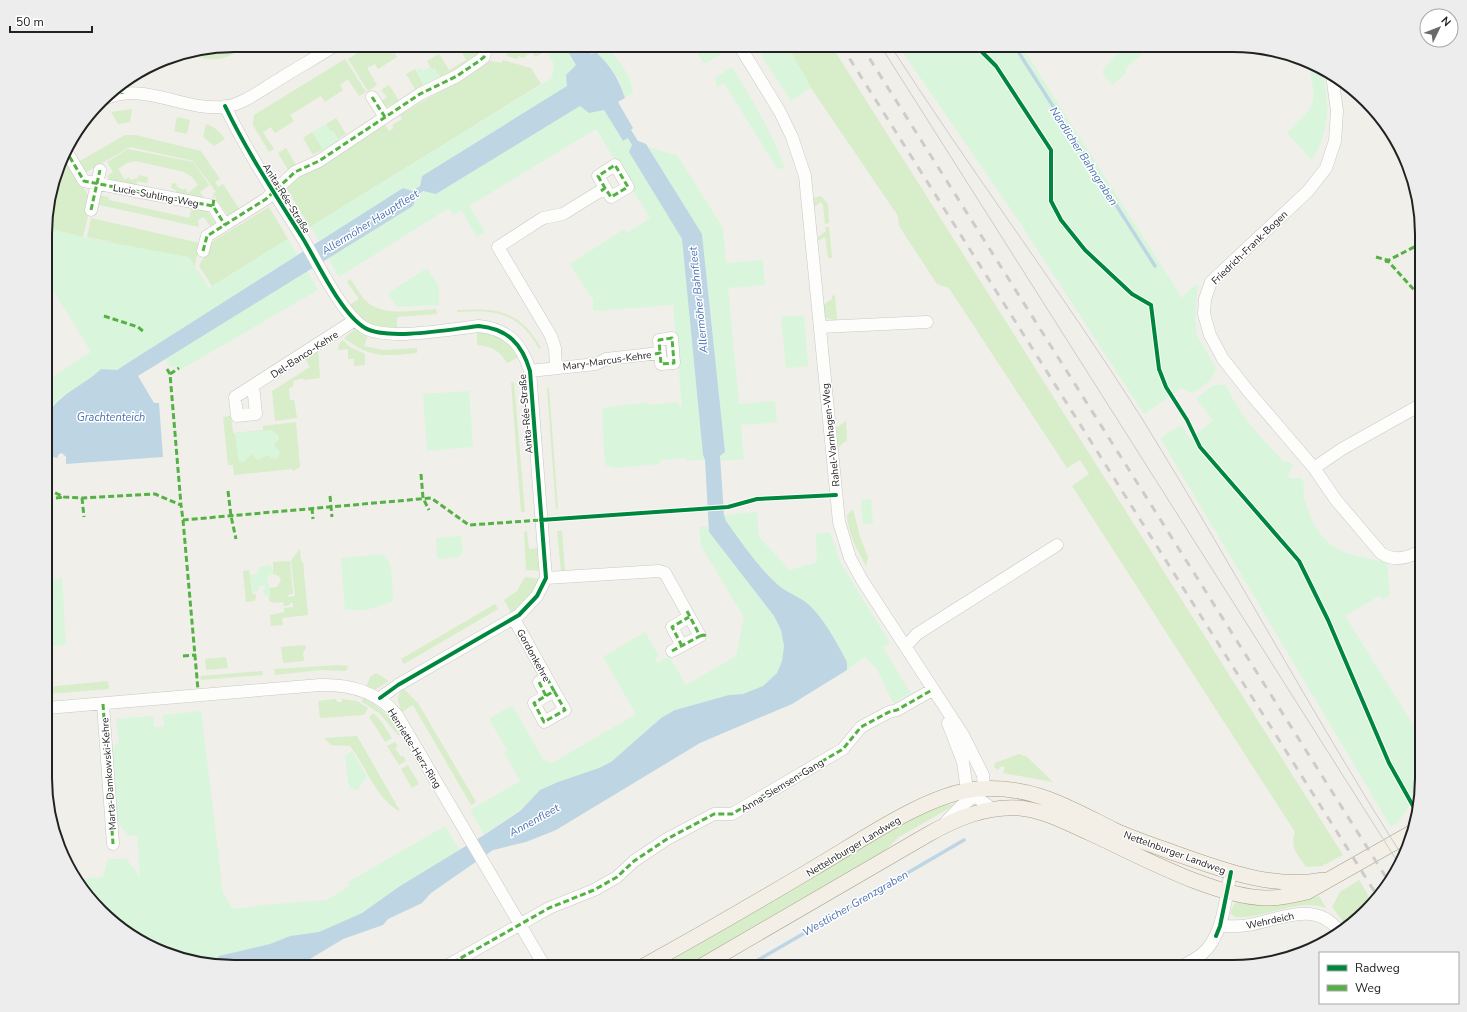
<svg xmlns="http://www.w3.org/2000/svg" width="1467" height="1012" font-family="'Nunito Sans',sans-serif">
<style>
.grass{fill:#d8edc9}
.park{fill:#d9f6dd}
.water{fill:#bed6e3}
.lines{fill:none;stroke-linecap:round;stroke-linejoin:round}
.stream{stroke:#bed6e3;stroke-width:3.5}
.minor-casing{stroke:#c9c8c6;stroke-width:13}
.major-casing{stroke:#a7a186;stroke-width:16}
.minor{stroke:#fdfdfc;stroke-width:12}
.major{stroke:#f3efe6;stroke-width:15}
.tram{stroke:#cccccb;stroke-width:1}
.rail{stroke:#cccccb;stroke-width:3;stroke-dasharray:8 8;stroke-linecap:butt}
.quiet{stroke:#55b145;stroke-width:3;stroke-dasharray:6 3;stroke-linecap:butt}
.cycleway-casing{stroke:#fff;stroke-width:6}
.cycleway{stroke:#00873e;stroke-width:4}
.labels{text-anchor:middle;stroke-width:3;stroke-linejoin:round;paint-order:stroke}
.street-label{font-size:10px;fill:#222;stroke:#fff}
.water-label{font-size:11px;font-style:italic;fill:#4a71b5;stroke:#fff}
.rim{fill:none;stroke:#222;stroke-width:2}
</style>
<rect width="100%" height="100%" fill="#f0efea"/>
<path class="grass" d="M 234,45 L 257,45 L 248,51 L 245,47 C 220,63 214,61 186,54 Z
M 371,45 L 405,45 L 394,52 L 397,57 L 378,69 L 375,64 L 367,68 L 377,85 L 368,91 L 348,59 Z
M 490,45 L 542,45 L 546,51 L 535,57 L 532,52 L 523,58 L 519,56 L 517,59 L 507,56 L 507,52 L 502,47 L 497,49 L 492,49 Z
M 787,45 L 831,45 L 1343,855 L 1322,866 L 1306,867 C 1297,853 1290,849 1295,832 L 1072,486 L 1089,474 L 1080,460 L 1067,468 L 949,288 L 937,284 L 899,226 L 898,216 L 811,88 Z
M 478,47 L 479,53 L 475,57 L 441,78 L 434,68 L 432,70 L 427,61 L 439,54 L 449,70 L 466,60 L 461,51 L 467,48 L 470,52 Z
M 345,59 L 366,92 L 359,96 L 348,79 L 340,85 L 343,90 L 325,102 L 321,96 L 290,115 L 294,121 L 275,133 L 271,127 L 263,132 L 274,149 L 269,152 L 253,125 L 254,115 Z
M 503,60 L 531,68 L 541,84 L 310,227 L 285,186 L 385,125 L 389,131 L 394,128 L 392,125 L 402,119 L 400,115 L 490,61 L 502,63 Z
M 415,69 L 425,87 L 417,92 L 406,74 Z
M 389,85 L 400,102 L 396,105 L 394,103 L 383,109 L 380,102 L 387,97 L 381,90 Z
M 132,109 L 130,122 L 118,124 L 111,112 Z
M 177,117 L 190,120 L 187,134 L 174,131 Z
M 336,118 L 346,134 L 338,139 L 333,131 L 330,132 L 326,124 Z
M 206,124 C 214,126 221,133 225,139 L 214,146 L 203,137 Z
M 312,132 L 323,149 L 313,155 L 303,138 Z
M 125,135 L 136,135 L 201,151 L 220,179 L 215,182 L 218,187 L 223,184 L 240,210 L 229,217 L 213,194 L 216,192 L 193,161 L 130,147 L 85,173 L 78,162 Z
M 286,148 L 296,165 L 288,170 L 278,153 Z
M 128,149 L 193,162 L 209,185 L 200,192 L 205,199 L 175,195 L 176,190 L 171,188 L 172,183 L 177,184 L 176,186 L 183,190 L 185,188 L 188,193 L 198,185 L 192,177 L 184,172 L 136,161 L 127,163 L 118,169 L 125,180 L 129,177 L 130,180 L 138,178 L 138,175 L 148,177 L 147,183 L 137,181 L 136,187 L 110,182 L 107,176 L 113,172 L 107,162 Z
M 63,156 L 90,198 L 91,204 L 83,237 L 55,230 L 47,216 L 47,209 Z
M 97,195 L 109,197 L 109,200 L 189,218 L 192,207 L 206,209 L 217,226 L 212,229 L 204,217 L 198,220 L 199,227 L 95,204 Z
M 821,196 L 828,204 L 829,223 L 825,224 L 823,205 L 821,202 L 814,207 L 813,198 Z
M 269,207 L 288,239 L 212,286 L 199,266 L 202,260 L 208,256 L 206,252 L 208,244 Z
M 91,218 L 200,243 L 195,265 L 193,268 L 86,238 L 123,244 L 87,237 Z
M 825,227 L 829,227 L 832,258 L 828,258 L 825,237 L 818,241 L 818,237 L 826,231 Z
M 350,279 C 355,285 359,293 364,299 C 381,318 414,310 436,309 L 437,314 L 397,317 L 397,331 L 371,327 L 348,306 L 359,299 L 347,282 Z
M 832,295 L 835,296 L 837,320 L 829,319 L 825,317 L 823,305 L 832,299 Z
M 457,310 C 497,308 520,310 541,348 L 539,349 C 519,312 495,309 457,312 Z
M 356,328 L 369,333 L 364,346 L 383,350 L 417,348 L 417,353 C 385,356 372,359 344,338 Z
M 477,329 L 504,335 L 521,356 L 507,363 C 500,351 492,346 477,345 Z
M 343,340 L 350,347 L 365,354 L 365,365 L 354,366 L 354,359 L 348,359 L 348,349 L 338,350 L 339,344 Z
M 318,346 L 320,378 L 303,380 L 303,378 L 293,381 L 293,387 L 289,388 L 290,400 L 294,400 L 297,418 L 275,421 L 272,391 L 310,367 L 303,355 Z
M 514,382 L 525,512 L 521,512 L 511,383 Z
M 547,388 L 549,388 L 558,509 L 556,509 Z
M 231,416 L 233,433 L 263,430 L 263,426 L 296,422 L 300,467 L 293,471 L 292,469 L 234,475 L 233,465 L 228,465 L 223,417 Z
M 846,421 L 847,441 L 844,442 L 837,449 L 835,429 Z
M 853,509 L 860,537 L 868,557 L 866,566 C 857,549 848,534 847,515 Z
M 527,531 L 529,549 L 541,548 L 540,571 L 526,570 L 524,532 Z
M 557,531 L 562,531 L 565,571 L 561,571 Z
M 300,549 L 301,561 L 303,562 L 308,615 L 282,618 L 283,625 L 271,626 L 270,615 L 284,612 L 284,608 L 293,607 L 293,603 L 290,603 L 290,605 L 284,606 L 283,602 L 274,603 L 269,601 L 270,588 L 277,587 L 281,581 L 279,576 L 273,574 L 273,562 L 290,561 L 293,594 L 287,595 L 289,597 L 295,596 L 291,560 Z
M 249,570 L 252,593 L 256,595 L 256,598 L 254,601 L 246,602 L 243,571 Z
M 525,577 L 540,579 C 533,594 525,604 511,613 L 504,600 L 517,591 Z
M 495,604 L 498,609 L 404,664 L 401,659 Z
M 305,645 L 306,648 L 303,653 L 304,661 L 283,663 L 281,647 Z
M 226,657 L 228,668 L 206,670 L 205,659 Z
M 338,665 L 348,666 L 346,671 L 321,670 L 275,675 L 274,669 Z
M 262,671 L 263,675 L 201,680 L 200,676 Z
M 376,673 L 389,681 L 373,691 L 365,690 L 370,677 Z
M 108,681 L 109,689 L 47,694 L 47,687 Z
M 404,689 L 418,703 L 476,802 L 471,805 L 413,705 L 402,712 C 398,702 395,696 404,689 Z
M 363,698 C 379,706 390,717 401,732 L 399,736 L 379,713 L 362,702 Z
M 336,699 L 337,702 L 342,702 L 342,699 L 357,701 L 368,708 L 364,715 L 320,718 L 318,701 Z
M 373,713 L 381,721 L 392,738 L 385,742 L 372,721 L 369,718 Z
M 357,736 L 400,811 C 377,801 365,764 350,746 L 331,745 L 324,738 Z
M 395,742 L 398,746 L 395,748 L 401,757 L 403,756 L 406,761 L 399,765 L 387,746 Z
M 1019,754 L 1027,757 L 1053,782 L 1003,773 L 1005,767 L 1001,766 L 998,770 L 994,767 L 995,763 Z
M 408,765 L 419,784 L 412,788 L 401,769 Z
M 943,804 L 955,805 L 899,837 L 877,858 L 690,967 L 653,967 L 914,817 Z
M 1359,880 L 1366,891 L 1371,903 L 1345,924 L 1332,907 L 1340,892 Z
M 1319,896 L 1326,908 C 1298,897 1263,920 1235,917 L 1230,913 L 1235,903 C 1243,901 1252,905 1260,905 C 1280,905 1301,902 1319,896 Z"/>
<path class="park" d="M 542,45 L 564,45 L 576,65 L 566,75 L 568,86 L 422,176 L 420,186 L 412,191 L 403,188 L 319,241 L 310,227 L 552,78 L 554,64 Z
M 586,45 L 605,45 C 618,59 630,73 633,93 L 625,98 L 618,78 L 591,54 Z
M 692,45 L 718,45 L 723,53 L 704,64 Z
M 755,45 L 787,45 L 811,88 L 791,101 Z
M 898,45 L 1021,45 L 1182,298 L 1190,289 L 1198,284 L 1195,319 L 1197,336 L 1216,368 L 1211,380 L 1193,393 L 1181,388 L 1144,414 L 1020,223 Z
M 1125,45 L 1134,45 L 1142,54 L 1126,68 L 1126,73 L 1113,85 L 1103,74 L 1103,70 Z
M 430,67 L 432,70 L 434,68 L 442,80 L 427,89 L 416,71 L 421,68 L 423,71 Z
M 732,67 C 753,101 772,131 785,169 L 777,168 L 724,83 L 717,87 L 715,78 Z
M 1309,67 L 1324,78 C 1329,114 1330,124 1314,157 L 1311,159 L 1287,133 C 1314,106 1318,106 1309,67 Z
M 580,106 C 587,113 595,112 604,109 L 622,141 L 628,138 L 632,145 L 629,152 L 682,239 L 703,455 L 705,460 L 686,461 L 685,458 L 660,460 L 660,464 L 613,468 L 606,465 C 602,446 604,427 602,408 L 648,402 L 649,405 L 676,402 L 682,407 L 673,305 L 593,311 L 593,300 L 570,264 L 624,229 L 627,233 L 650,218 L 596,129 L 469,206 L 485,232 L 477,237 L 461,210 L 453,215 L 449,208 L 339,277 L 328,258 L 413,206 L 416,196 L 424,191 L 436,194 Z
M 326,124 L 339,141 L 324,151 L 312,132 Z
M 648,147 L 677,155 L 723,228 L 726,263 L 763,260 L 765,285 L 728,288 L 739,404 L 775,401 L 777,422 L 741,425 L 744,459 L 721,461 L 720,456 L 725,451 L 702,234 Z
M 47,216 L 55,230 L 91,239 L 189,257 L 209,288 L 288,239 L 298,255 L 117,370 L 101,369 L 92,378 L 58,399 L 47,419 L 47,380 L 91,352 L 47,280 Z
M 427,268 L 439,287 L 439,305 L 397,307 L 388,293 Z
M 307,271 L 318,290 L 180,370 L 178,367 L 170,367 L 165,359 Z
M 804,315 L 808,366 L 786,368 L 781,317 Z
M 1214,385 L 1226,385 C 1238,415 1263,439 1285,463 L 1289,461 L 1293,466 L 1288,474 L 1289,478 L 1301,478 C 1306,483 1302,494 1305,501 C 1321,551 1340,553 1387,562 L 1390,595 L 1383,599 L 1379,596 L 1345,616 L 1422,739 L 1420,797 C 1405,805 1405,819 1391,827 L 1160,438 L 1181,425 L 1190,439 L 1213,420 L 1196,398 Z
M 469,391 L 473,447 L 427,451 L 423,394 Z
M 272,430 L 279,436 L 279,439 L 274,445 L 280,453 L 278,458 L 272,459 L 268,455 L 258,460 L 251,454 L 245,461 L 240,462 L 238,458 L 235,433 Z
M 871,499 L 873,524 L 863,524 L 861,500 Z
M 757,512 L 759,537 L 790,570 L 817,562 L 816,534 L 830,532 L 840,562 L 890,643 L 883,647 L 911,694 L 893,703 L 877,669 L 865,657 L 847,670 L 847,662 C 838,645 827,624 814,610 C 802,597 789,595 777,584 C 757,566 742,543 726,521 L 724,515 Z
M 708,526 L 709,532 L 774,616 L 781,630 L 784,646 L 782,661 L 777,673 L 763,686 L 743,694 L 729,695 L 675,710 L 661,718 L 611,762 L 599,768 L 540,790 L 520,810 L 484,835 L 470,810 L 520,781 L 504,752 L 507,750 L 489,719 L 512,705 L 543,759 L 552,763 L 636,714 L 603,657 L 645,632 L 659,656 L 655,659 L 657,663 L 669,656 L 686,685 L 736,656 L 744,617 L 701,546 L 699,527 Z
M 461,536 L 463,552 L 458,557 L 437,559 L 436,538 Z
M 383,554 C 394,564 392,583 393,598 L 392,602 L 366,610 L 345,610 L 341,558 Z
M 271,564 L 273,574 L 268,576 L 267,580 L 270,588 L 270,595 L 268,597 L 262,592 L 266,588 L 264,585 L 259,586 L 258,591 L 252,592 L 250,574 L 257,574 L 259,567 Z
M 62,578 L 66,645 L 47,647 L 47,580 Z
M 201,711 L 223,893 L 233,909 L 272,904 L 327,900 L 349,886 L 348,882 L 445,826 L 460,850 L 400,886 L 362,913 L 319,932 L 290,936 L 270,944 L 219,956 L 210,964 L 173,957 L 119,928 L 76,879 L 103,877 L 108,859 L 126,859 L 140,876 L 137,835 L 129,836 L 116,821 L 111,748 L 115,748 L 115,744 L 119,744 L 116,719 L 153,716 L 154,727 L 164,727 L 163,715 Z
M 352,751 L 367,777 L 357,790 L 350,788 L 348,782 L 345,756 Z"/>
<path class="water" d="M 564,45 L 586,45 L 591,54 L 596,52 C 611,67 618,77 625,98 L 618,102 L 633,128 L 631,130 L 638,141 L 646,144 L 702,234 L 725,452 L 720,456 L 724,515 L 726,521 C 742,543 757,566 777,584 C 789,595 802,596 814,610 C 827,624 838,645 847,662 L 847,670 L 792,704 L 700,743 L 556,830 L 526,842 L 493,850 L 431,893 L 422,903 L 388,919 L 383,925 L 343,939 L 300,965 L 297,967 L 247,967 L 247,962 C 241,960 235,963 230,967 L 210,964 L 219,956 L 270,944 L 290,936 L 319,932 L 362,913 L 400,886 L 484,835 L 520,811 L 540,790 L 558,782 L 599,768 L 611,762 L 661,718 L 675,710 L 729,695 L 743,694 L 763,686 L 777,673 L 782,661 L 784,646 L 781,630 L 774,616 L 709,532 L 705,460 L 703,455 L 682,239 L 629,152 L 632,145 L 628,138 L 623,141 L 604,110 L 589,113 L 580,106 L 436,194 L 423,191 L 416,196 L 413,206 L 138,376 L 154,403 L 159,403 L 163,457 L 66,464 L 66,457 L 62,453 L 59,454 L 57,458 L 47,455 C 47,446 44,426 47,418 C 56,394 84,386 101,369 L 117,370 L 134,359 L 403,188 L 412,191 L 420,186 L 422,176 L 567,86 L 566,75 L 576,65 Z"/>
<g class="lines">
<path class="stream" d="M 1014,45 L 1155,266
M 746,967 L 964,840"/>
<g class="minor-casing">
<path id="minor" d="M 739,45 L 780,112 L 792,137 L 805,176 L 839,522 L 850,558 L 862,580 L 963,735 L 983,775 L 984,789 L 960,807 L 944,824
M 1332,75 L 1337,111 L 1335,141 L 1326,168 L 1308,191 L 1211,282 L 1205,299 L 1204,314 L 1210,335 L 1223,359 L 1249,392 L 1314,468 L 1336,500 L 1381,553 C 1394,562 1409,558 1422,550
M 372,97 L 385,117
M 104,99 C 144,81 183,111 224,107 C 244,104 261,90 278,80 C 297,68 317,57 336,45
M 225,106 C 247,152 275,194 302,237 C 317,261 341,314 365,328 C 388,341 452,329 479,326 C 508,329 522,344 530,371 L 546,578 L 537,596 L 519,615 L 398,685 L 380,698
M 65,149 L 84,181 L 213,206 L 225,225
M 91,210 L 100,170
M 203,251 L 207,236 L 266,199 L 295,172 L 319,161 L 420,94 L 457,76 L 479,61 L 484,57 L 485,53 L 483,45
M 820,327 L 927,322
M 556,367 L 555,348 L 551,336 L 498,247 L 543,218 L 563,214 L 605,188 L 611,197 L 628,187 L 615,165 L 598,176 L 605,188
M 530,371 L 596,364 L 606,359 L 660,353 L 661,364 L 674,363 L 672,338 L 659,340 L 660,353
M 253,386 L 256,414 L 237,416 L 235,397 L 355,320
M 1314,468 L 1342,449 L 1422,404
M 546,578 L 659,571 L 665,573 L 700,636 L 672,651
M 514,619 L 554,691 L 534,703 L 544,722 L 565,710 L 554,691
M 682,646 L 672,627 L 689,617
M 906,646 L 917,634 L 1057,545
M 539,682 L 546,696
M 103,704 L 113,844
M 47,708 L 320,685 C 349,684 378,692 397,715 L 545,967
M 948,723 L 963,762 L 967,790 L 994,810
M 1220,926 C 1229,926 1239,927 1248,925 C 1278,920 1315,900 1338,930
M 445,967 L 549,908 L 594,890 L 617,877 L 634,861 L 667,839 L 714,814 L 732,814 L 843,749 L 861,727 L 889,712 L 897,710 L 932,690
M 1180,967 C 1188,963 1196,959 1202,954 C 1224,935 1225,899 1231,872"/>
</g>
<g class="major-casing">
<path id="major" d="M 642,967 C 700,935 757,902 814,868 C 859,842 926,794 977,789 C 1033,785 1066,806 1114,830 C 1136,840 1158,847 1180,855 C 1225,871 1274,889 1322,880
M 700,967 L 927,835 C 955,819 985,806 1019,808 C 1044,810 1067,823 1090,833 C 1138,855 1215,898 1268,898 C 1281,898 1294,895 1307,892 L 1413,832"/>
</g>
<use href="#minor" class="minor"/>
<use href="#major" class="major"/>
<path class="tram" d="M 880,45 L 1399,864
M 890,45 C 971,171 1061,291 1141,417 C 1231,562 1311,713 1403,857"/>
<path class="rail" d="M 841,45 L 1378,897
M 861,45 L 1389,882"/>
<path class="quiet" d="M 122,84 L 122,94
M 372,97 L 385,117
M 65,149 L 84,181 L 213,206 L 225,225
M 601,191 L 605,188 L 611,197 L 628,187 L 615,165 L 598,176 L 605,188
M 213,206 L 214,197
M 91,210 L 100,170
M 203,251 L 207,236 L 266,199 L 295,172 L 319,161 L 420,94 L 457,76 L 479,61 L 484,57 L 485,53 L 483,45
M 1376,257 L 1387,260 L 1416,292
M 1385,262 L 1422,243
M 104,316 L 138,327 L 144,332
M 655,354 L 660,353 L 661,364 L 674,363 L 672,338 L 659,340 L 660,353
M 167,369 L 170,374 L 181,505
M 170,374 L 179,368
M 421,474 L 423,498 L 429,510
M 47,489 L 64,497 L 82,498 L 155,494 L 181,505 L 183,520 L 431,498 L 469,525 L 541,520
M 228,491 L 231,516 L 236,539
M 330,496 L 332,517
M 82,498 L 84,517
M 47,499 L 64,497
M 312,508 L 313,519
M 183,520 L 198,690
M 700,636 L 704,635 L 708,637
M 682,646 L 672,627 L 689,617
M 672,651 L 700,636 L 687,611
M 183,656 L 196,655
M 547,678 L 554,691 L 534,703 L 544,722 L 565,710 L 554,691
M 539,682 L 546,696
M 103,704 L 113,844
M 445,967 L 549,908 L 594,890 L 617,877 L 634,861 L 667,839 L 714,814 L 732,814 L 843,749 L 861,727 L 889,712 L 897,710 L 932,690"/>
<g class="cycleway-casing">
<path id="cycleway" d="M 968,45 L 980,50 L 996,66 L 1051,150 L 1051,201 L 1061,220 L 1085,250 L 1132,294 L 1151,305 L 1159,369 L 1166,387 L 1187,420 L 1200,447 L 1299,561 L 1328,620 L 1389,763 L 1417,813
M 225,106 C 247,152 275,194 302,237 C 317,261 341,314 365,328 C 388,341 452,329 479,326 C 508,329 522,344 530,371 L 546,578 L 537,596 L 519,615 L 398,685 L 380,698
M 541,520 L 728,507 L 757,499 L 836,495
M 1216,936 L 1220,926 L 1231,872"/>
</g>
<use href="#cycleway" class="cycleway"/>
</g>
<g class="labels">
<g class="street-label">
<text transform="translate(156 195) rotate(11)" y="4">Lucie-Suhling-Weg</text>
<text transform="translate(287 198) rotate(58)" y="4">Anita-Rée-Straße</text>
<text transform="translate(1249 247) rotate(-44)" y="4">Friedrich-Frank-Bogen</text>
<text transform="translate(304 354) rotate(-33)" y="4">Del-Banco-Kehre</text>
<text transform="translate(607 360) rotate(-8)" y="4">Mary-Marcus-Kehre</text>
<text transform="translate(525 414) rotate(-95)" y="4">Anita-Rée-Straße</text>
<text transform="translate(830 435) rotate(-96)" y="4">Rahel-Varnhagen-Weg</text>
<text transform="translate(534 655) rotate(61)" y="4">Gordonkehre</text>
<text transform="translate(415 748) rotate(58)" y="4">Henriette-Herz-Ring</text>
<text transform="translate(108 774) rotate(-94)" y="4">Marta-Damkowski-Kehre</text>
<text transform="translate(782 785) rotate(-31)" y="4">Anna-Siemsen-Gang</text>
<text transform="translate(853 846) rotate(-31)" y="4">Nettelnburger Landweg</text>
<text transform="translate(1175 852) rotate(20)" y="4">Nettelnburger Landweg</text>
<text transform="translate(1270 920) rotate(-12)" y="4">Wehrdeich</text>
</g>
<g class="water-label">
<text transform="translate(1084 156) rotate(57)" y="4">Nördlicher Bahngraben</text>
<text transform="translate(370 222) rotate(-32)" y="4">Allermöher Hauptfleet</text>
<text transform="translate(698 300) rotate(-96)" y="4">Allermöher Bahnfleet</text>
<text x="111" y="421">Grachtenteich</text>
<text transform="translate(534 820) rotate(-29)" y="4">Annenfleet</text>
<text transform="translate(855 903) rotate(-30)" y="4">Westlicher Grenzgraben</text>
</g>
</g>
<path d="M0 0H1467V1012H0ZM234 52H1233A182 182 0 0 1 1415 234V778A182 182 0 0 1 1233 960H234A182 182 0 0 1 52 778V234A182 182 0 0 1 234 52Z" fill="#ededed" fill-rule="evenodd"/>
<path class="rim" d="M234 52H1233A182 182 0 0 1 1415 234V778A182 182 0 0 1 1233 960H234A182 182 0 0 1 52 778V234A182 182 0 0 1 234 52Z"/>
<rect x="1319" y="952" width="140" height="52" fill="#ffffff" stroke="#a7a7a7"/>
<rect x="1327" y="965" width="20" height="6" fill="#00873e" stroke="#a7a7a7"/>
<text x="1355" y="972" font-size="12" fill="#222222">Radweg</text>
<rect x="1327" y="985" width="20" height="6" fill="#55b145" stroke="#a7a7a7"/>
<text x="1355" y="992" font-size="12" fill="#222222">Weg</text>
<g transform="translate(1439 28) rotate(47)"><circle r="19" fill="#ffffff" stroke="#a7a7a7"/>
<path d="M0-3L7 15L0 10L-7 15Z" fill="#6a6a68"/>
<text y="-6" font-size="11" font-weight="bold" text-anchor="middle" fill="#222222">N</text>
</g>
<path d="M10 26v6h82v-6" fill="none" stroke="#222222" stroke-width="2"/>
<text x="16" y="26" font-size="12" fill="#222222" stroke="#ffffff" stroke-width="3" paint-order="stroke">50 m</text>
</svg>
